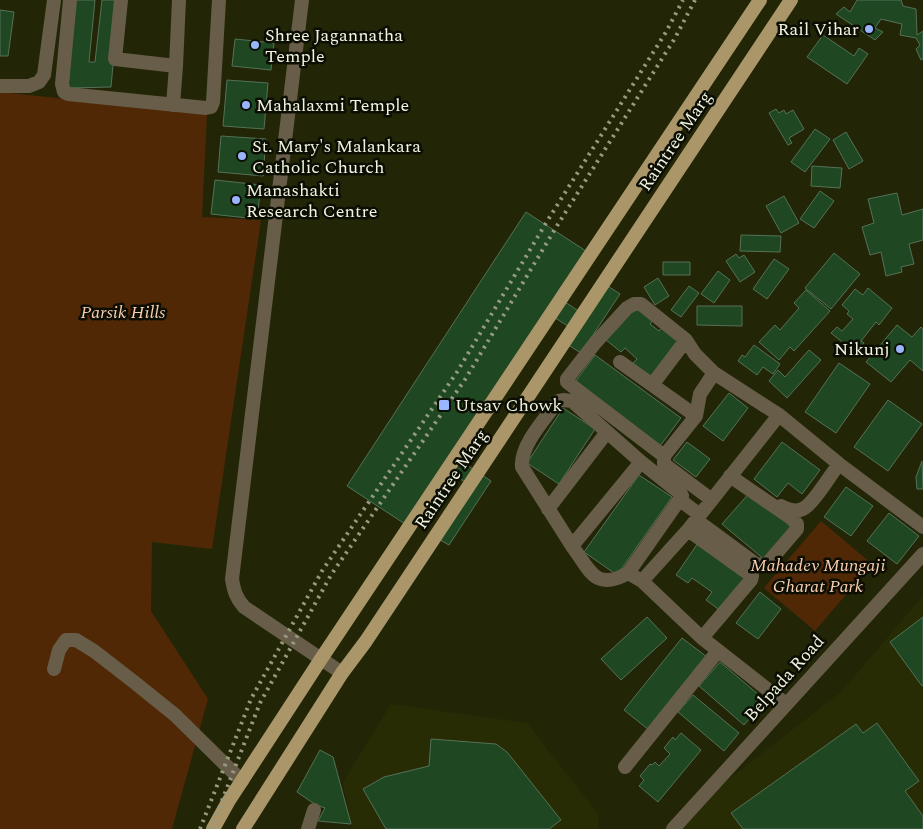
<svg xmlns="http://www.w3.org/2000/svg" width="923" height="829" font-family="Spectral,serif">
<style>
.built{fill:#282c04}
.green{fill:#502806}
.building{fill:#1e4722;stroke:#567158}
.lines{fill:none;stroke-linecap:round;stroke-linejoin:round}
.minor{stroke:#675d48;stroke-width:14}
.tertiary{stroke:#675d48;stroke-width:14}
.primary{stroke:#ab966a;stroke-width:14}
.rail{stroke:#969a81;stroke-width:4;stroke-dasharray:2.5 5;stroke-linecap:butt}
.poi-dot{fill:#99b5fd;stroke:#0c0e03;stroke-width:2}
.labels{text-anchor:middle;stroke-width:5;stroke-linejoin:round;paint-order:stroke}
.poi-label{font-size:18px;fill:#f0f4e1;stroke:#0c0e03;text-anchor:start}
.street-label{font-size:18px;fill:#f0f4e1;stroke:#0c0e03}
.park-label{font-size:18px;font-style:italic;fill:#f9cdaf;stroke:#0c0e03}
</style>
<rect width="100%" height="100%" fill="#222606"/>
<path class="built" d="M 923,596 L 923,829 L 664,829 L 841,692 Z
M 391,704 L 527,723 L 599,815 L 598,829 L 352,829 L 343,782 Z"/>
<path class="green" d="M 0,92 L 207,114 L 202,217 L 261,220 L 212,549 L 152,542 L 151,611 L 208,699 L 172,829 L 0,829 Z
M 821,521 L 872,564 L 815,631 L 764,588 Z"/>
<path class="building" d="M 75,0 L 95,0 L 89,62 L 95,62 L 102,0 L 119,0 L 111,87 L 68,88 Z
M 857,0 L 901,0 L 903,6 L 916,9 L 917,35 L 923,31 L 923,59 L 921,60 L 916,49 L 920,45 L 916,38 L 900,35 L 902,24 L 881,19 L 875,28 L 883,32 L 875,40 L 836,14 L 844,7 L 850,12 Z
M 0,10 L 14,12 L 8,56 L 0,56 Z
M 823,35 L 854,56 L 859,48 L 868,54 L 847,84 L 807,57 Z
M 235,39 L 274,43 L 271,70 L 232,66 Z
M 227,80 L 268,83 L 264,129 L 223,126 Z
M 776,109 L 779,113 L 784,110 L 786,114 L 793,110 L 804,129 L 789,138 L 792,143 L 788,145 L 769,113 Z
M 815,129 L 830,139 L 805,172 L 791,162 Z
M 846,132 L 863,161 L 849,169 L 833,140 Z
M 221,136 L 266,139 L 263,176 L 218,172 Z
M 812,166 L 842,168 L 840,188 L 811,186 Z
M 215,180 L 261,185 L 257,219 L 211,214 Z
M 820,191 L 834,201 L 814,228 L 800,219 Z
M 897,193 L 902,215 L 923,209 L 923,240 L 909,244 L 914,264 L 901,267 L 902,272 L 886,276 L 881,252 L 870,255 L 862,227 L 874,223 L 868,199 Z
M 784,196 L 799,223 L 781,233 L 766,206 Z
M 526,212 L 586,251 L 556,296 L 580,312 L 600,281 L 620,294 L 581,353 L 565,343 L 574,330 L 549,314 L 455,457 L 491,481 L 449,545 L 440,540 L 474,488 L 442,467 L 405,524 L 347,486 Z
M 741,235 L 781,236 L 780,252 L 740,251 Z
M 834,253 L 860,274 L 831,309 L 805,288 Z
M 736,254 L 739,258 L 744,255 L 755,272 L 740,282 L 726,261 Z
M 774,259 L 789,269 L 767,299 L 753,289 Z
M 663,262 L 690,262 L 690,275 L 663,275 Z
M 718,271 L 730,280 L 714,303 L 701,294 Z
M 658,278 L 669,296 L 655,305 L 644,287 Z
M 689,286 L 699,293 L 681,317 L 671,310 Z
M 868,288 L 892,308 L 879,325 L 876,322 L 861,341 L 864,343 L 856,353 L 831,333 L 837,327 L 842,331 L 853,319 L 847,314 L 849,311 L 842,305 L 855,289 L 863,295 Z
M 806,290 L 830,311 L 794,351 L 790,347 L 779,360 L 759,342 L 775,325 L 780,330 L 799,308 L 794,303 Z
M 637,305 L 653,320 L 650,324 L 659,331 L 662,327 L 681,343 L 650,378 L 633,363 L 637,359 L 625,348 L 621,352 L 606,340 Z
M 697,306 L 742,306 L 742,326 L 697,325 Z
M 897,325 L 912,337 L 921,327 L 923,329 L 923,371 L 910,360 L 891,382 L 866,362 Z
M 754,345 L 780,364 L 773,374 L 763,367 L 757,375 L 738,361 L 742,355 L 745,357 Z
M 809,350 L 821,360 L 787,398 L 769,381 L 778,370 L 785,377 Z
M 595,355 L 681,418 L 660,446 L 575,382 Z
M 839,363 L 870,384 L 836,433 L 805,412 Z
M 729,393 L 748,408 L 723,441 L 703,426 Z
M 888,400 L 922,424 L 888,471 L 854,447 Z
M 563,408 L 595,429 L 559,484 L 527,463 Z
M 687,442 L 710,459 L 696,477 L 673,460 Z
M 782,442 L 820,470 L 802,494 L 788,483 L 777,497 L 754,479 Z
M 922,461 L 923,489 L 917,489 L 916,477 Z
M 639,475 L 672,497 L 617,575 L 584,552 Z
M 846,487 L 873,506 L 851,536 L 824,517 Z
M 751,491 L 793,527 L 765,560 L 722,524 Z
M 889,513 L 919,536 L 897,564 L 867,541 Z
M 698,543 L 746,577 L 721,611 L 706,600 L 712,592 L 692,578 L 688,583 L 676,575 Z
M 760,592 L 781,609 L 758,639 L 736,623 Z
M 647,617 L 667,638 L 621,680 L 601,659 Z
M 923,617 L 923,685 L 922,686 L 890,642 Z
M 682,638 L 707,657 L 649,730 L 624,710 Z
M 720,662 L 765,700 L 744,725 L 699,686 Z
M 693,695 L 739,733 L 724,751 L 678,712 Z
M 877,723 L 919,781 L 905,791 L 923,816 L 923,829 L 743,829 L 731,813 L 856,724 L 863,733 Z
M 681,733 L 701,750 L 658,802 L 639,786 L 644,780 L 640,776 L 650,764 L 652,765 L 655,762 L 659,766 L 670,754 L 664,748 L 673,737 L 675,740 Z
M 431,739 L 496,744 L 507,752 L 561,820 L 549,829 L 386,829 L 363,789 L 384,777 L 429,766 Z
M 320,750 L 333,757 L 351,824 L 318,821 L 325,808 L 316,805 L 297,792 Z"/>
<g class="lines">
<path class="minor" d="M 70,0 L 62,84 L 64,92 L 68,94 L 206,108 L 211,107 L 213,102 L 219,0
M 121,0 L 115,59 L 176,66
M 302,0 L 232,579 C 234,591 236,598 244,607 L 342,673
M 0,86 L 29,86 L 39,82 L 44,75 L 54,0
M 173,105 L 176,66 L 179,0
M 620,362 L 696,416
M 652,385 L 686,340
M 779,415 L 688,530 L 642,581 L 702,638 L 786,704
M 664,456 L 567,382 L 567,379 L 595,343 L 627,308 L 634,304 L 641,304 L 686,340 L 695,354 L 714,373 L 779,415 L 839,464 L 923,527
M 680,500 L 700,515
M 712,500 L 664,464 L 664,456 L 696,416 L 700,394 L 714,373
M 781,506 C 789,511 800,513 807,506 C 817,498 831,474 839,464
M 548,509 L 607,432
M 696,520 L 757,565 L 767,564 L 797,529 L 797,524 L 791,518 L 730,476
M 688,530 L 752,576 L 751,580 L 702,638
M 572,546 L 522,467 C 520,445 545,419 558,401 L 563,400 L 572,401 L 641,462
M 628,573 L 682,496 L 681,494 L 641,462 L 572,546 C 590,570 595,592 628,573 L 642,581
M 54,669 L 59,650 L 66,640 L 76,640 L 94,651 L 134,682 L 175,715 L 242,781
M 625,767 L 718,651
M 308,829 L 314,810"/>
<path class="tertiary" d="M 673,829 L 923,554"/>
<path class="primary" d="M 213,829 L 228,802 L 321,659 L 760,0
M 243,829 L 342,673 L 366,641 L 791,0"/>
<path class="rail" d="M 200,829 L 251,699 L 322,571 L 457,372 L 546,223 L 666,32 L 683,0
M 211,829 L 260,703 L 331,575 L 466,378 L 555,229 L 675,38 L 695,0"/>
</g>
<g class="poi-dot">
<circle cx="869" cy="29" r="5"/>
<circle cx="255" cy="45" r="5"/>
<circle cx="246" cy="105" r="5"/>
<circle cx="242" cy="156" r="5"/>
<circle cx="236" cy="200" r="5"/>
<circle cx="900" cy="349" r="5"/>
<rect x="438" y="399" width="12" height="12" rx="2.5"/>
</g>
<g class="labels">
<g class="poi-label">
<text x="859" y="35" text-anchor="end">Rail Vihar</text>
<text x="265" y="41">Shree Jagannatha<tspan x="265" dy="21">Temple</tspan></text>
<text x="256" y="111">Mahalaxmi Temple</text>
<text x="252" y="152">St. Mary's Malankara<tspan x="252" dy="21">Catholic Church</tspan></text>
<text x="246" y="196">Manashakti<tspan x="246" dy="21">Research Centre</tspan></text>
<text x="890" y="355" text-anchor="end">Nikunj</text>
<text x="455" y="411">Utsav Chowk</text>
</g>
<g class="street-label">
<text transform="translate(675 141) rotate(-56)" y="6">Raintree Marg</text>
<text transform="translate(451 479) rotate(-56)" y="6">Raintree Marg</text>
<text transform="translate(784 678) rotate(-48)" y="6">Belpada Road</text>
</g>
<g class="park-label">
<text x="123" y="318">Parsik Hills</text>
<text x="818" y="571">Mahadev Mungaji<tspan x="818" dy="21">Gharat Park</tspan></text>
</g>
</g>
</svg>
